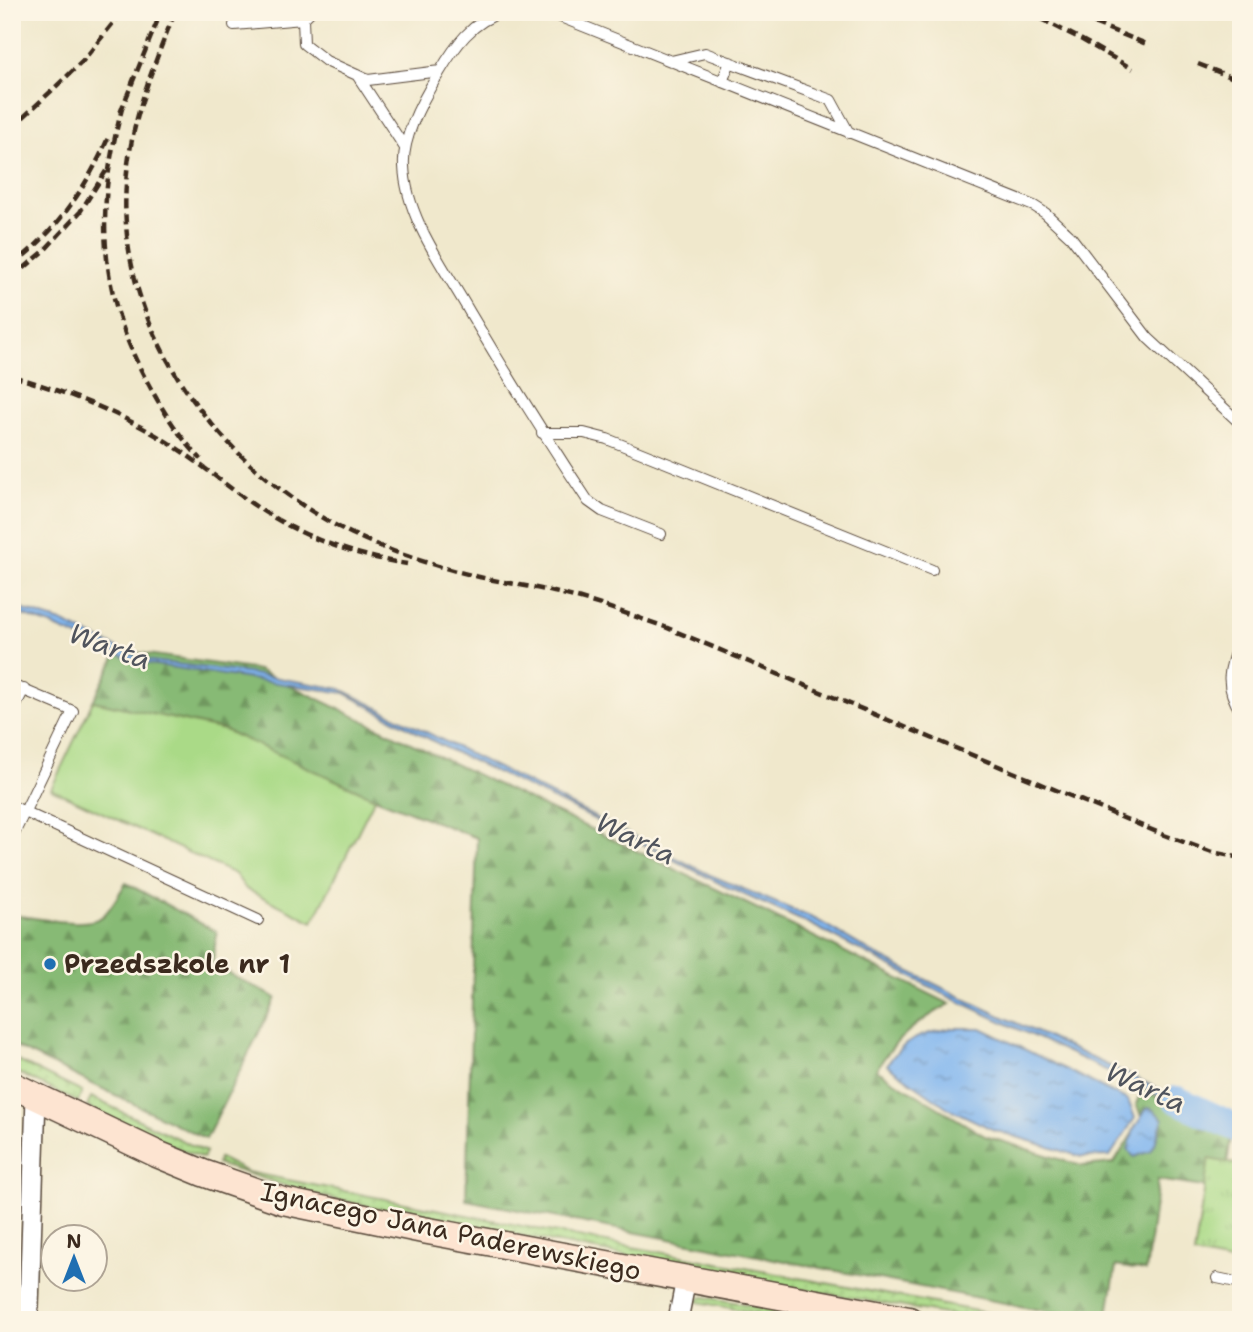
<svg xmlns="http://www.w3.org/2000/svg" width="1253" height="1332" font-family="'Shantell Sans',sans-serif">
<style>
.grass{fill:url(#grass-dots);stroke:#728252;stroke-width:2}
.forest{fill:url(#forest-firs);stroke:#617249;stroke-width:2}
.park{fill:url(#park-tufts);stroke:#728252;stroke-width:2}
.garden{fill:#aada87;stroke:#728252;stroke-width:2}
.water{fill:url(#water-ripples);stroke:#5e7086;stroke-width:2}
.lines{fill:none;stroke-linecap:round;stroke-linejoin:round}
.river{stroke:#80b5ef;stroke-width:28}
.lane-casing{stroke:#564638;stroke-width:12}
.street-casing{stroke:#564638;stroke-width:22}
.secondary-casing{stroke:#564638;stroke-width:29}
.lane{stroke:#fff;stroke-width:10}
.street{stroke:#fff;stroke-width:19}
.secondary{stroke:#fde4d1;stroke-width:26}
.rail{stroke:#3b2a1e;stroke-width:4.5;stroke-dasharray:10 5;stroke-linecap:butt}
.poi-dot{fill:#1f6fb2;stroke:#fcf5e5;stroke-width:2.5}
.labels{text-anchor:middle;stroke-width:5;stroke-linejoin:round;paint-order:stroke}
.poi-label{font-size:26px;font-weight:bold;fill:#3b2a1e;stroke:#fcf5e5;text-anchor:start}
.street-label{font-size:26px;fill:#3b2a1e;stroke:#fcf5e5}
.water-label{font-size:28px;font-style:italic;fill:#50545d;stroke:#fcf5e5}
</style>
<defs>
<pattern id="grass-dots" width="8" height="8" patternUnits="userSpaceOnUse" patternTransform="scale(1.75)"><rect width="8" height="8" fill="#aada87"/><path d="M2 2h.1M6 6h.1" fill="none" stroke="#93bb74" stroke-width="1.8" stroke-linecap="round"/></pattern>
<pattern id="forest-firs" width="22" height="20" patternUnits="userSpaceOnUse" patternTransform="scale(1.75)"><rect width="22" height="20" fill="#87ba74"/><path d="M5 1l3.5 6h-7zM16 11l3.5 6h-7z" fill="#70975f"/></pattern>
<pattern id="park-tufts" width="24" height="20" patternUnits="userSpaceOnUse" patternTransform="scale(1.75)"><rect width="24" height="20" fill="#aada87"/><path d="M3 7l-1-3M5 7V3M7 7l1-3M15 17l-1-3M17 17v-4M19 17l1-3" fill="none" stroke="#93bb74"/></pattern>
<pattern id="water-ripples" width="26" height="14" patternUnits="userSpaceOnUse" patternTransform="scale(1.75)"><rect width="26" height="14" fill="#80b5ef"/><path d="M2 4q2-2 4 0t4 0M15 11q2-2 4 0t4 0" fill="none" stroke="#6a93c1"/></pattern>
</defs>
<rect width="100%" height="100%" fill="#fcf5e5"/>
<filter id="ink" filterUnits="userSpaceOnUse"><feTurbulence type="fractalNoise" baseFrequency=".0143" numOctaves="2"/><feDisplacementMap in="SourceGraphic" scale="14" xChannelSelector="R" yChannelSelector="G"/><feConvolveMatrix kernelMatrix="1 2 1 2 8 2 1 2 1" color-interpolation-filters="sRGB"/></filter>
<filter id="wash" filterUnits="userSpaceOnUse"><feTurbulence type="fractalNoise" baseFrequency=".00686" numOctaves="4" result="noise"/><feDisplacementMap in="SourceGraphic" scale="28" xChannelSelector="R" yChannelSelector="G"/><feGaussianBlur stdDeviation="1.57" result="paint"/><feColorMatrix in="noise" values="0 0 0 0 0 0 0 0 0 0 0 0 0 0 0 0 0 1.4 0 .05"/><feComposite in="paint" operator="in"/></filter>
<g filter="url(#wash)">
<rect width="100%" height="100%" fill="#f0e8cc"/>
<path class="grass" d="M 12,1058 L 82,1092 L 78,1102 L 12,1070 Z
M 91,1097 L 206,1152 L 203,1158 L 158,1141 L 87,1107 Z
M 219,1158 L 247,1172 L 589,1239 L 1025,1320 L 979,1320 L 778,1285 L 376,1208 L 312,1194 L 217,1164 Z
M 704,1297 L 803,1314 L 803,1320 L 794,1320 L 693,1301 Z"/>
<path class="forest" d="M 119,650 L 258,670 L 762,911 L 950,1004 C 916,1022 896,1038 876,1070 L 985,1136 L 1082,1166 L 1114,1163 L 1142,1118 L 1136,1104 L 1142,1090 L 1232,1131 L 1223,1190 L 1158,1180 L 1146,1271 L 1116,1266 L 1107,1320 L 1093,1320 L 466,1200 L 477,838 L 375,798 L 224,730 L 93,701 Z
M 126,883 L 217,932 L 212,965 L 276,998 L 206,1139 L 12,1045 L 12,915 C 33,917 89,930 104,915 C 113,906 119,893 126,883 Z"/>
<path class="park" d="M 1209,1159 L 1241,1165 L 1241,1264 L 1194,1255 Z"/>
<path class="garden" d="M 93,701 L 224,730 L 375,798 L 313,922 L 246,889 L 235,874 L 51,789 Z"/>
<path class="water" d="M 12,606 L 61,622 L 144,660 L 248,673 L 341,689 L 710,875 L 817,920 L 880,957 L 973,1003 L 1213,1114 L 1210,1119 L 950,997 L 812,925 L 727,887 L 580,812 L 448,749 L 345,693 L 136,662 L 48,624 L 12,611 Z
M 953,1028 L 981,1028 L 1128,1100 L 1135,1118 L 1110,1156 L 1082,1157 L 994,1130 L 948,1108 L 887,1065 C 903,1039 924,1033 953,1028 Z
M 1147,1108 L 1151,1108 L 1163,1119 L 1155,1144 L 1151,1151 L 1134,1157 L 1128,1149 L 1134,1129 Z"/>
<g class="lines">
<path class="river" d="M 1177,1100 L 1241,1130"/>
</g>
</g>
<g filter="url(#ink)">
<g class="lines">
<g class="lane-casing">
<path id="lane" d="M 310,12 L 303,19 L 304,44 L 326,61 L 368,80 L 440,71
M 503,12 C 472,21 455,46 439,73 C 424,97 402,137 404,166 C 406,218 444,267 469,311 C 507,375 546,438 588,501 L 602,511 L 661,534
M 548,12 L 1034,206 L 1045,213 L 1071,237 L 1148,338 L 1241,424
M 234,25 L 303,19
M 671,61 L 705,53 L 831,100 L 849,133
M 357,75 L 405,148
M 722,82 L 730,62
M 542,433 L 584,433 L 607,439 L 932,570
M 1241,637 C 1230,667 1222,683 1241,712
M 12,685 L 73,711 L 12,838
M 12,713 L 24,689
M 12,806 L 258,920
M 1217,1278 L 1241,1283"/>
</g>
<g class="street-casing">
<path id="street" d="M 21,1320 L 27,1314 L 29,1307 L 36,1097
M 678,1320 L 686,1279"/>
</g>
<g class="secondary-casing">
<path id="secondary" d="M 12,1085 L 157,1154 L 203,1173 L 283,1201 L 423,1230 L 909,1320"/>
</g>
<use href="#lane" class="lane"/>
<use href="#street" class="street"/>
<use href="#secondary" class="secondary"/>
<path class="rail" d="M 175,12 C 152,69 130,123 126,184 C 115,343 238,490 380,546 C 409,558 440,567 471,575 C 498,582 526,585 554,592 C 592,601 628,614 665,627 L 1164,835 L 1212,852 L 1241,858
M 1027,12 L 1075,36 L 1133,69
M 1066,12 L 1149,45
M 1198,64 L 1241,81
M 123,105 C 95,206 97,292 149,385 C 163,411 180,438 201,459
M 120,113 L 161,12
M 12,128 L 82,62 L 122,12
M 12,265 C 55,234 87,187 108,138
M 12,278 L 42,253 L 80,212 L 106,171
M 12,376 C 64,391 118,412 164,440 C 199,461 229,489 263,511 C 307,539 356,556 407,564"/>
</g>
</g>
<circle class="poi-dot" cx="50" cy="964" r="7"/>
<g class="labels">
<g class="poi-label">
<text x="64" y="973">Przedszkole nr 1</text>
</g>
<g class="street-label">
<text transform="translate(451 1231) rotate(12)" y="9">Ignacego Jana Paderewskiego</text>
</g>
<g class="water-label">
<text transform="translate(110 646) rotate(20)" y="10">Warta</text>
<text transform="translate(636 838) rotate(26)" y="10">Warta</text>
<text transform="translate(1146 1087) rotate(25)" y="10">Warta</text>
</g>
</g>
<rect width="1253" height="1332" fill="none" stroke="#fcf5e5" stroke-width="42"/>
<g transform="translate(74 1258)"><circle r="33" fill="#fcf5e5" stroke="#afa495" stroke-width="2"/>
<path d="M0-5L12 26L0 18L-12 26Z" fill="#1f6fb2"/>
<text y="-10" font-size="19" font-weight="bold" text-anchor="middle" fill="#3b2a1e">N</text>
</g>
</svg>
